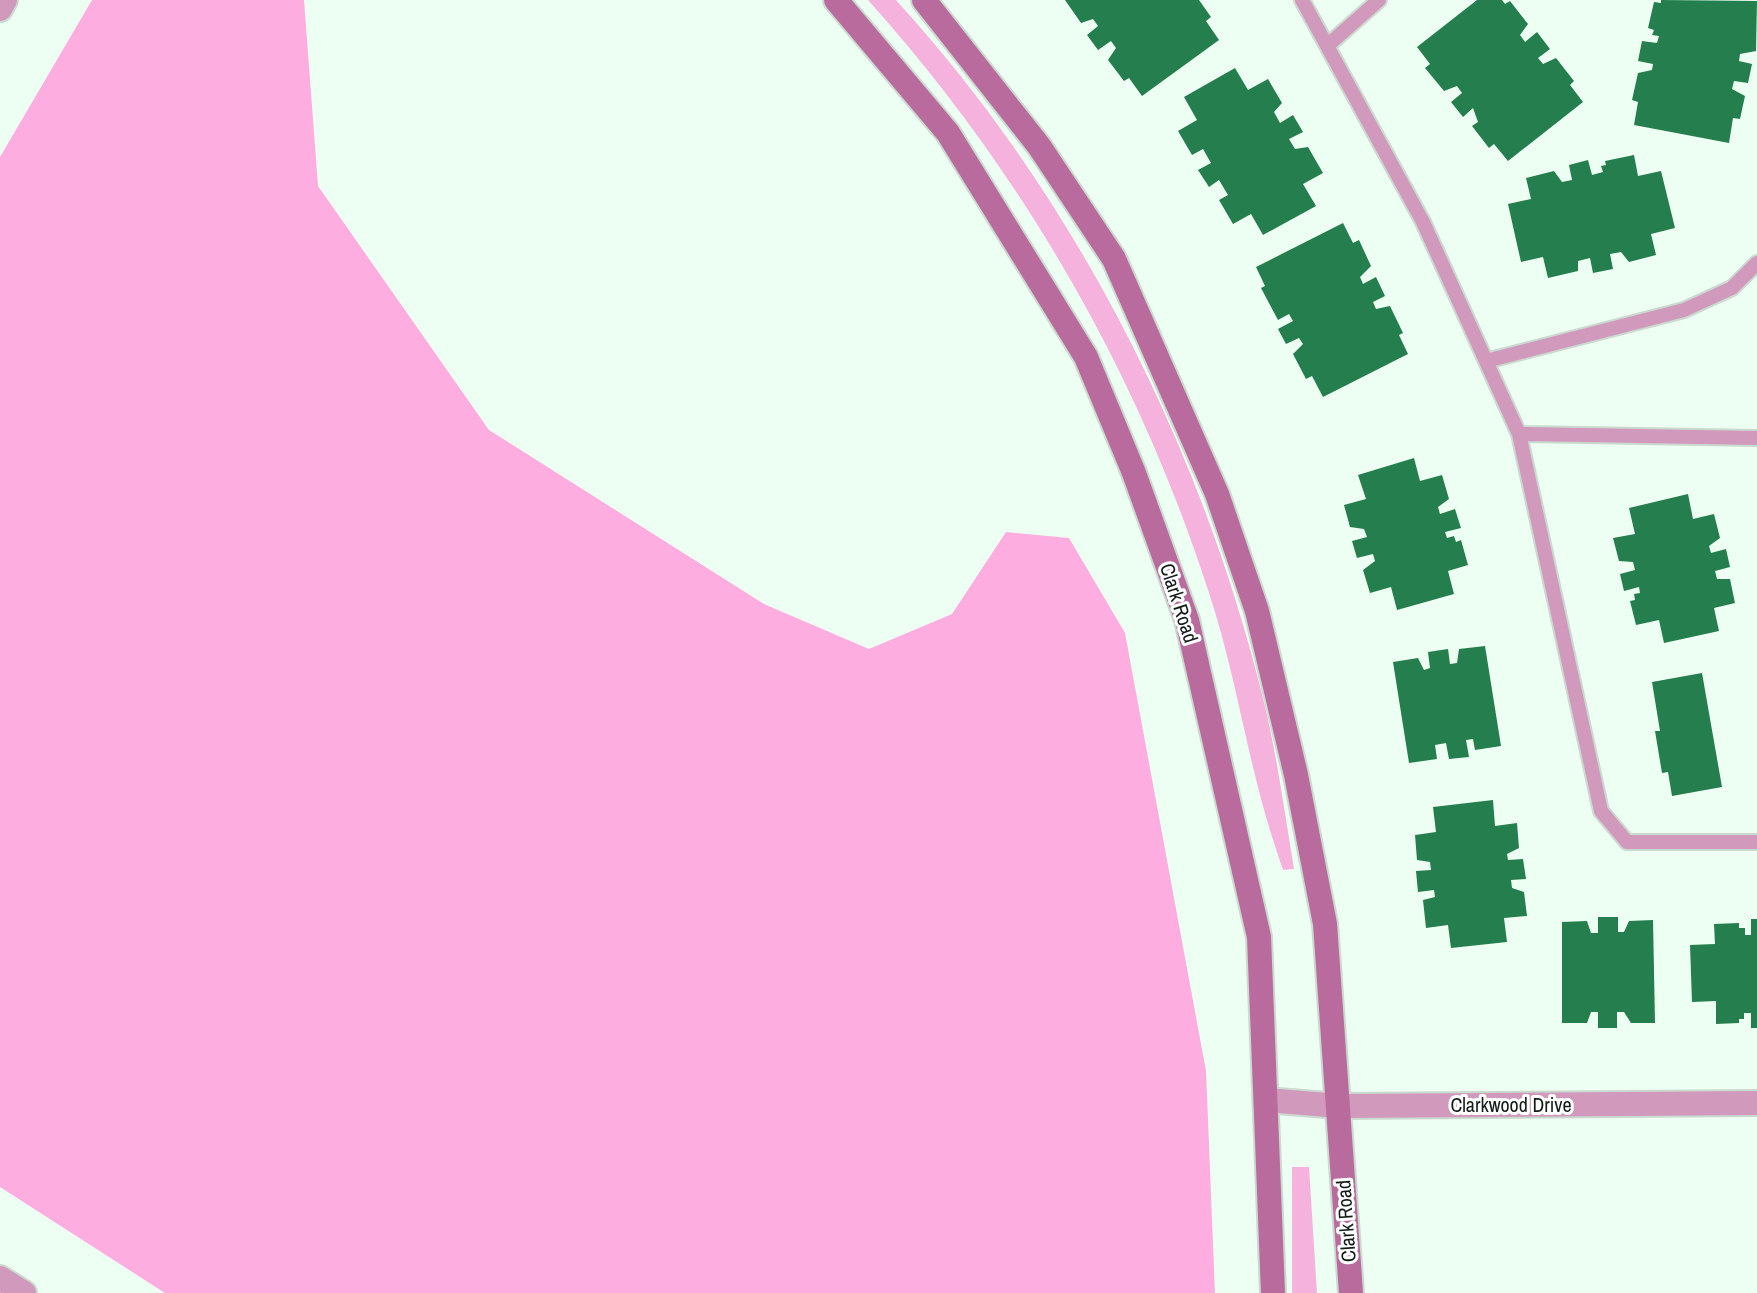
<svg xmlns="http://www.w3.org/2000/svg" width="1757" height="1293" font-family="'Archivo Narrow',sans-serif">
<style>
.green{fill:#f5b2dc}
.forest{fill:#fdaddf}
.building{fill:#247e4d}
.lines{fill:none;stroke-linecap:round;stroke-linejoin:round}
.service-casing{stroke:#cadacf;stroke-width:18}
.minor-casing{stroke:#cadacf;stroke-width:28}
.tertiary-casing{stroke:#cadacf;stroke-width:28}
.secondary-casing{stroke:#cadacf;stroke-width:28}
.service{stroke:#d19abc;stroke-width:14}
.minor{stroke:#d19abc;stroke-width:24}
.tertiary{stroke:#d19abc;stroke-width:24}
.secondary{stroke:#b96b9d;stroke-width:24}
.labels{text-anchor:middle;stroke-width:6;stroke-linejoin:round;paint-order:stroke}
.street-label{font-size:20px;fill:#121c15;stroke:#fff}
</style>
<rect width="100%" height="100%" fill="#edfef2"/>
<path class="green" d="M 868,0 L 896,0 C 1072,193 1197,437 1261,690 C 1276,748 1284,809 1294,869 L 1283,870 L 1274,843 C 1247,760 1236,673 1208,590 C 1137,371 1022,172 868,0 Z
M 1292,1167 L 1309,1167 L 1317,1293 L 1292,1293 Z"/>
<path class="forest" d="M 92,0 L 304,0 L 318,186 L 489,430 L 764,604 L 869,649 L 952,614 L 1006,532 L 1069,538 L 1125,633 L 1206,1071 L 1215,1293 L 165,1293 L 0,1187 L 0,157 Z"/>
<path class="building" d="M 1065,0 L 1199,0 L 1211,17 L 1206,21 L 1219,40 L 1142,96 L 1129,78 L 1124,81 L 1108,60 L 1116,48 L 1111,41 L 1098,50 L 1087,35 L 1098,26 L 1093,19 L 1081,23 Z
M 1477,0 L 1502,0 L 1505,4 L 1510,1 L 1528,24 L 1520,35 L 1525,42 L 1537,32 L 1550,49 L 1538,58 L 1543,64 L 1556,58 L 1574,81 L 1570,85 L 1583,102 L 1508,161 L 1494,144 L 1489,148 L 1472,126 L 1478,122 L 1473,108 L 1463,117 L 1451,102 L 1462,93 L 1457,86 L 1444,91 L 1425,68 L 1430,64 L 1417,47 Z
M 1661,0 L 1757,1 L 1756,51 L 1740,54 L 1739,61 L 1752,64 L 1748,83 L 1734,81 L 1732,89 L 1745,96 L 1740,119 L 1733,118 L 1729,143 L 1634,125 L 1638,102 L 1632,100 L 1638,73 L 1652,70 L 1653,64 L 1638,61 L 1642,41 L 1657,43 L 1659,36 L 1652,35 L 1654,30 L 1648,28 L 1654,2 L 1661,3 Z
M 1235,68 L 1248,90 L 1268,79 L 1282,103 L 1274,112 L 1280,123 L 1293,115 L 1303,132 L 1289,139 L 1295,149 L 1308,147 L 1323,173 L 1303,184 L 1316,206 L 1263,235 L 1251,214 L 1233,224 L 1219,200 L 1228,195 L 1219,180 L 1209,187 L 1198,170 L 1211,163 L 1203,149 L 1192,155 L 1178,131 L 1197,120 L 1184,97 Z
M 1634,155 L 1638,176 L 1661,171 L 1675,228 L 1651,234 L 1656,255 L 1629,262 L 1621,252 L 1610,254 L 1613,269 L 1593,273 L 1590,258 L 1578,261 L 1578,271 L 1548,278 L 1543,257 L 1521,262 L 1508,204 L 1531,199 L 1526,178 L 1554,171 L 1562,182 L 1572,180 L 1569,165 L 1588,160 L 1592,175 L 1603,172 L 1601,166 L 1606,165 L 1605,161 Z
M 1343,223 L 1353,243 L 1359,240 L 1371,266 L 1360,277 L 1363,284 L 1376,277 L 1385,296 L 1373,302 L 1376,309 L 1390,306 L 1403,333 L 1399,335 L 1408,354 L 1323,397 L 1312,376 L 1306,379 L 1293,354 L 1303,344 L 1299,338 L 1286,344 L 1278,329 L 1293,321 L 1289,314 L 1278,320 L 1261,288 L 1265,286 L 1256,267 Z
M 1414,458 L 1420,481 L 1442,475 L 1449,499 L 1438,507 L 1440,514 L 1455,509 L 1461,528 L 1445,532 L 1447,538 L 1454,536 L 1456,542 L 1461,540 L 1468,565 L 1448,571 L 1454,594 L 1397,610 L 1391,587 L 1370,593 L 1363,570 L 1375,561 L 1373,554 L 1357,558 L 1352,541 L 1367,537 L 1364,529 L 1350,527 L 1344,505 L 1366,499 L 1358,475 Z
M 1688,494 L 1693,519 L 1714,514 L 1720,538 L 1709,546 L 1711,553 L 1726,549 L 1730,567 L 1715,571 L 1717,579 L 1730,579 L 1735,603 L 1714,608 L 1719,631 L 1664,643 L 1659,620 L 1636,625 L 1630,601 L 1635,600 L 1634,594 L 1640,593 L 1639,587 L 1624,591 L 1620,574 L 1635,570 L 1633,562 L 1619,561 L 1613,538 L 1635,534 L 1629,508 Z
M 1485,646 L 1501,746 L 1475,750 L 1473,739 L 1466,740 L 1469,757 L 1449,759 L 1446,743 L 1435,745 L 1437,759 L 1409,763 L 1393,662 L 1418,658 L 1424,670 L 1430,668 L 1428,652 L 1448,649 L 1450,664 L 1457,663 L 1459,649 Z
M 1702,673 L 1722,787 L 1672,796 L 1668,772 L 1662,773 L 1655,731 L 1660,731 L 1652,682 Z
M 1493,800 L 1495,826 L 1517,823 L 1519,848 L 1507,854 L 1508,860 L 1523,859 L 1526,879 L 1511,880 L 1512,888 L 1524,892 L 1527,916 L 1504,918 L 1507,942 L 1451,948 L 1448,925 L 1426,928 L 1423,900 L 1435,897 L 1434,890 L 1418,892 L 1416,871 L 1431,870 L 1430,862 L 1417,860 L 1415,835 L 1436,832 L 1433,807 Z
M 1598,917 L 1618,917 L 1618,932 L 1624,932 L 1629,921 L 1653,920 L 1655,1023 L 1631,1023 L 1624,1012 L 1617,1012 L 1617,1028 L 1598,1028 L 1598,1012 L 1591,1012 L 1587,1023 L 1562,1023 L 1562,922 L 1587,921 L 1591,933 L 1598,933 Z
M 1751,919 L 1757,919 L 1757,1028 L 1751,1028 L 1751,1013 L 1744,1013 L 1744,1019 L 1739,1019 L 1739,1023 L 1716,1024 L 1716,1001 L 1692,1002 L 1690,945 L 1715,944 L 1714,924 L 1739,923 L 1739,928 L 1745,928 L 1745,935 L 1751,935 Z"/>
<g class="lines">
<g class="service-casing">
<path id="service" d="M 1302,0 L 1423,222 L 1519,434 L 1601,811 L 1627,842 L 1757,842
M 1327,46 L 1379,0
M 1486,361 L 1684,310 L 1732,288 L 1757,263
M 1519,434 L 1757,438"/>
</g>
<g class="minor-casing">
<path id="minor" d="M 0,9 L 5,0
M 1266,1100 L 1339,1106 L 1757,1103"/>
</g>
<g class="tertiary-casing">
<path id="tertiary" d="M 0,1278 L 24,1293"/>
</g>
<g class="secondary-casing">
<path id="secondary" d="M 836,0 L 948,133 L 1086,357 L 1134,473 L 1187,620 L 1259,937 L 1273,1293
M 924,0 L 1039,146 L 1114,259 L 1217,494 L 1257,611 L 1296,775 L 1325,924 L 1351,1293"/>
</g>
<use href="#service" class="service"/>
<use href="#minor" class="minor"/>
<use href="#tertiary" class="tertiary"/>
<use href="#secondary" class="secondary"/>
</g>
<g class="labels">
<g class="street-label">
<text transform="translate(1179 603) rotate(72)" y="7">Clark Road</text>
<text x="1511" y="1112">Clarkwood Drive</text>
<text transform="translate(1346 1221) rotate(-94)" y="7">Clark Road</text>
</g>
</g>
</svg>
